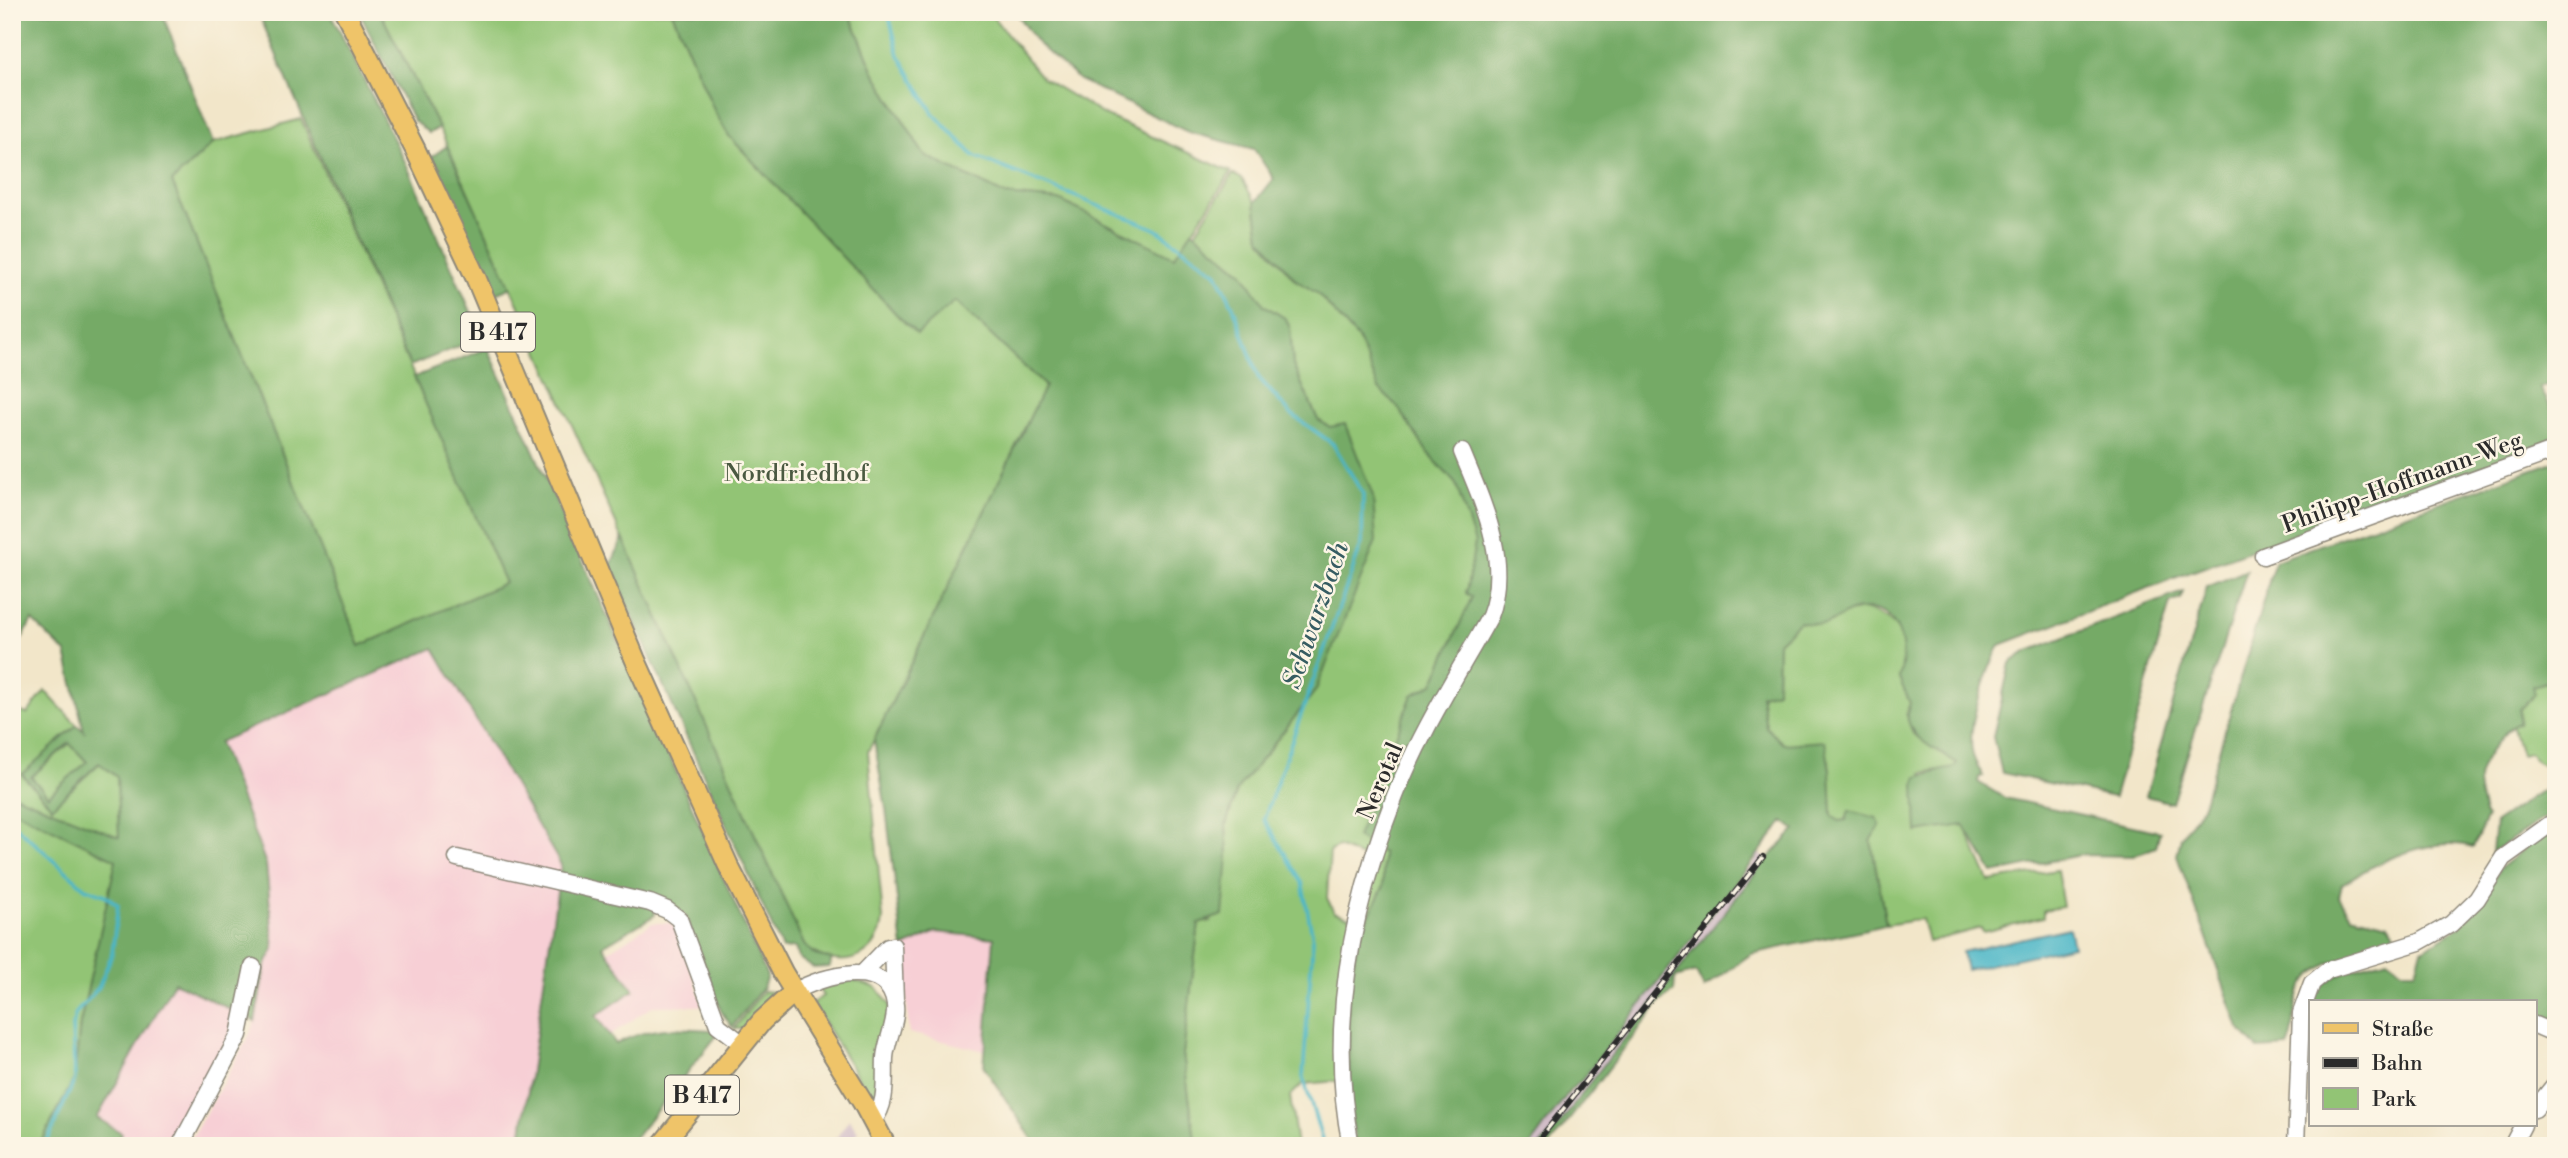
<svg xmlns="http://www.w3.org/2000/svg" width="2568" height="1158" font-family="'Libre Bodoni',serif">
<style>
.built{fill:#f7cfd5}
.industrial{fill:#d2bdc8}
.green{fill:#92c475;stroke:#5e7850;stroke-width:2;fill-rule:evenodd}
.forest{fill:#75aa66;stroke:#506a48;stroke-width:2;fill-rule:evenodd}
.water{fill:#4ab6c7;stroke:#3a7079;stroke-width:2}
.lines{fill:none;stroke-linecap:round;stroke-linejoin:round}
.stream{stroke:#4ab6c7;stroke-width:3.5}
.minor-casing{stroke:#8e887a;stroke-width:19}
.major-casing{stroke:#8e887a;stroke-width:23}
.minor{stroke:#fff;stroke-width:16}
.major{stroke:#efc469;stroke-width:19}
.rail-casing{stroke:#2b2b2b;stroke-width:6}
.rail{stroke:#fcf5e5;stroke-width:3.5;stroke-dasharray:10;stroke-linecap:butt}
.labels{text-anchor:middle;stroke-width:5;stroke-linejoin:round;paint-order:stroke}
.shield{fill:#fcf5e5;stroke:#6a6863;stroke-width:2}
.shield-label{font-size:23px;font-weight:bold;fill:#2b2b2b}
.park-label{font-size:24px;fill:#4a5941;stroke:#fcf5e5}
.street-label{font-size:24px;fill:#2b2b2b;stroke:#fcf5e5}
.water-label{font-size:26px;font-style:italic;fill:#365c62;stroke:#fcf5e5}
</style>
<rect width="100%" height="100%" fill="#fcf5e5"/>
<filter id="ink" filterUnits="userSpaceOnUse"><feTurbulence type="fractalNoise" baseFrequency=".0143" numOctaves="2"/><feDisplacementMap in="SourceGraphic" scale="14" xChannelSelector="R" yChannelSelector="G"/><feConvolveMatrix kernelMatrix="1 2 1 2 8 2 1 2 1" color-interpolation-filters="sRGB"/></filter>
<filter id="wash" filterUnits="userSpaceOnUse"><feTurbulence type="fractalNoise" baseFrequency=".00686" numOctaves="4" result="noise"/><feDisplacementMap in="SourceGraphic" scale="28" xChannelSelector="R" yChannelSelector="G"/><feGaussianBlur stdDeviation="1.57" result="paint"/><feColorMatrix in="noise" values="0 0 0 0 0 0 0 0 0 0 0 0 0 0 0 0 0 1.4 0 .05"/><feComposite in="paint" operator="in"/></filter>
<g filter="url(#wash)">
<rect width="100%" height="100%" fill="#f2e6c9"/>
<path class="built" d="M 435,647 L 561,865 L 520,1146 L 187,1146 L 247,1040 L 255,1021 L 265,966 L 274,949 L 266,864 L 219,742 Z
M 652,923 L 670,923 L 677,928 L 703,1006 L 653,1006 L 610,1035 L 595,1016 L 633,990 L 607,952 Z
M 936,932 L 994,938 L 985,1051 L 909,1033 L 903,948 Z
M 174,981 L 241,1016 L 175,1146 L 115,1146 L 122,1133 L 96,1119 Z"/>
<path class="industrial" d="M 1758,853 L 1768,862 L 1762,865 L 1588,1085 L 1561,1123 L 1540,1146 L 1530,1146 L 1551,1114 L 1581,1081 L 1756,860 Z
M 849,1119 L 858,1131 L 849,1146 L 831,1146 Z"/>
<path class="green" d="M 380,12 L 672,12 L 715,112 L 729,136 L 900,318 L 917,334 L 954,300 L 1045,386 L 868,752 L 883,919 C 879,962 835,973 804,945 L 443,136 Z
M 849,12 L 989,12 L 1042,78 L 1104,115 L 1231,172 L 1175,258 L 1059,200 L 1005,195 L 924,155 L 873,70 Z
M 301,119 L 505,583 L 360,646 L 172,182 L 213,143 Z
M 1233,174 L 1242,179 L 1255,202 L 1260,238 L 1295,280 L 1317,293 L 1358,339 L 1379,389 L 1397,406 L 1428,453 L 1456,484 L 1476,543 L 1466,593 L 1472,597 L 1433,684 L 1357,837 L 1383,852 L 1383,888 L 1358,937 L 1350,1080 L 1303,1084 L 1290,1096 L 1297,1146 L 1196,1146 L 1183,1054 L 1199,923 L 1211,921 L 1228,856 L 1226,825 L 1237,790 L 1316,690 L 1330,427 L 1318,420 L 1293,365 L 1290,328 L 1286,319 L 1264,305 L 1243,273 L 1195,233 ZM 1338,847 L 1378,864 L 1363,921 L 1334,912 L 1327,898 L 1330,851 Z
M 1863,609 C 1902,620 1912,640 1899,678 L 1907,694 L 1910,703 L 1906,713 L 1913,734 L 1957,763 L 1954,767 L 1922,773 L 1964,825 L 1989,881 L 2057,870 L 2063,907 L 2043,910 L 2043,917 L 1983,932 L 1981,928 L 1928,942 L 1922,919 L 1886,925 L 1871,840 L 1880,825 L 1839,822 L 1832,815 L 1829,760 L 1783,744 L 1766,727 L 1761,695 L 1777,691 L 1778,642 L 1799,622 L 1826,624 L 1838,615 Z
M 2556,679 L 2556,768 C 2544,768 2537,763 2530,753 L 2521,755 L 2512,725 L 2519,723 L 2520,709 L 2533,686 Z
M 45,691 L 77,725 L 22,775 L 52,807 L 100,763 L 117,777 L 119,838 L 12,794 L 12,709 L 27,714 Z
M 70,743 L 87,762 L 48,796 L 31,777 Z
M 12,809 L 117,860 L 80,1024 L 74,1079 L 41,1146 L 12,1146 Z
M 853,980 L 877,988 L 890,1005 L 875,1105 L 812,1003 L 823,996 L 818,988 Z
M 763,991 L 772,992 L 744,1029 L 734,1029 Z"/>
<path class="forest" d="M 12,12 L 184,12 L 164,18 L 213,143 L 172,182 L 360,646 L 505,583 L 414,377 L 488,348 L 767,976 L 763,987 L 732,1027 L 721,1011 L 685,915 L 660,898 L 654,909 L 655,915 L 603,946 L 634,990 L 596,1016 L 616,1044 C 649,1026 676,1027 712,1030 L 719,1033 L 628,1146 L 520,1146 L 561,865 L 434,648 L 219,742 L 266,864 L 274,949 L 265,966 L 255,1021 L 174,982 L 97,1118 L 122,1133 L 115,1146 L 39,1146 L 74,1079 L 80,1024 L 116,860 L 12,809 L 12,794 L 119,837 L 117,777 L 99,763 L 52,807 L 22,774 L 77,725 L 84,731 L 66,653 L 32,620 L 12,657 ZM 69,743 L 87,762 L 48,796 L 31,777 Z
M 258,12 L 330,12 L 407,166 L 482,337 L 410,366 Z
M 359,12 L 380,12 L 439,128 L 429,133 L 414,121 Z
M 672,12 L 849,12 L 873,70 L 924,155 L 1005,195 L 1059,200 L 1174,257 L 1192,231 L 1195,233 L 1243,273 L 1264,305 L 1286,319 L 1290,328 L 1293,365 L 1318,420 L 1330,427 L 1345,424 L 1373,496 L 1376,541 L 1316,690 L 1237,790 L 1226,825 L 1228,856 L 1223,915 L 1199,923 L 1183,1054 L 1196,1146 L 1037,1146 L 984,1067 L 994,938 L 936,932 L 903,948 L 886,809 L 874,740 L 1045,386 L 955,301 L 917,334 L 900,318 L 729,136 L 715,112 Z
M 1015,12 L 2224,12 L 2228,17 L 2234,12 L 2556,12 L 2556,381 L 2540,388 L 2556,416 L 2556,440 L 2177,577 L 2000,645 C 1987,670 1967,724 1972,751 C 1973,759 1979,769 1983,776 L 1979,777 L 1978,782 L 2005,798 L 2160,832 L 2156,847 L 2133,856 L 2080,855 L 1993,873 L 1964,825 L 1917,832 L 1915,785 L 1918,777 L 1954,767 L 1957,763 C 1934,748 1898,735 1910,703 L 1899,678 C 1908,650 1902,607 1862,609 C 1847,609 1839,620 1826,624 C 1819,626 1806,623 1799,622 L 1778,642 L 1777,691 L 1761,695 L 1766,727 L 1783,744 L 1825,741 L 1830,770 L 1832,815 L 1839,821 L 1846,820 L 1849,811 L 1877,818 L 1880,825 L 1871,841 L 1886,925 L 1751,954 L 1704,988 L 1696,972 L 1675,978 L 1674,991 L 1660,1002 L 1549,1146 L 1540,1146 L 1561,1123 L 1588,1085 L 1762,865 L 1795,830 L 1784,821 L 1581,1081 L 1571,1089 L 1530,1146 L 1356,1146 L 1350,1112 L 1348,999 L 1358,937 L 1383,888 L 1383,853 L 1357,837 L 1412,695 L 1433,684 L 1472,597 L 1466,593 L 1475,543 L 1456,484 L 1428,453 L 1397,406 L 1379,389 L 1358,339 L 1317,293 L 1296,280 L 1260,238 L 1255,202 L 1274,179 L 1254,149 L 1188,132 L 1079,80 L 1036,42 Z
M 447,146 L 509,283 L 510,288 L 493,295 L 431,157 Z
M 2556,461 L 2556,679 L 2533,686 L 2535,694 L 2520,709 L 2519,723 C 2505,727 2478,765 2478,781 C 2478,791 2482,804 2484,814 L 2487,817 L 2473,847 C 2433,835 2376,862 2342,884 L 2339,897 L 2351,915 L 2389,924 L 2396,935 L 2393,946 C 2356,955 2304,959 2296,1004 C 2293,1020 2295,1033 2288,1047 L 2258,1049 L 2239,1028 L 2177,856 L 2181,837 L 2203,805 L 2275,561 Z
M 623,538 L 804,945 L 815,955 L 832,959 L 829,967 L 813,968 L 799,958 L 795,948 L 782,949 L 610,567 Z
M 2247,570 L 2172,803 L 2146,796 L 2207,587 Z
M 2183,592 L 2180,599 L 2170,603 L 2114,797 L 2002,773 L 1993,737 L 2010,663 L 2026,652 Z
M 2556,781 L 2556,810 L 2492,852 L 2495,822 Z
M 2556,823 L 2556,1029 L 2535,1021 L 2535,1002 L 2311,1002 C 2325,970 2358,968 2388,959 L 2402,970 L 2416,970 L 2422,950 L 2458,928 L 2482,902 L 2499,869 Z"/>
<path class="water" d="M 2069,928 L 2073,946 L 1966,970 L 1962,952 Z"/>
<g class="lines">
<path class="stream" d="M 888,12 L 899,55 L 933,113 L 974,156 L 1156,229 L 1217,273 L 1233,306 L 1258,377 L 1290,413 L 1333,444 L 1363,494 L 1362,543 L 1264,819 L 1302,882 L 1313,939 L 1303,1077 L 1324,1146
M 12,823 L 85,888 L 105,895 L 118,905 L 112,954 L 99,987 L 76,1013 L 72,1026 L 75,1079 L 45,1146"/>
</g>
</g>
<g filter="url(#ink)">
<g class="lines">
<g class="minor-casing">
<path id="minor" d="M 2263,556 L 2556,450
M 457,858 L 650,903 L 667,910 L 679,919 L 718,1025 L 743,1044
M 862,974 L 888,947 L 893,946 L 895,1000
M 794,992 C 821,976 889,956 895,1005 C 897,1022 886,1041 885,1058 C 884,1080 888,1103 873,1121
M 2535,1025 L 2556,1034
M 2535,1109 L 2556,1083
M 180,1146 L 239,1035 L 253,967
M 1351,1146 C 1327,1027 1351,908 1395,796 C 1420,733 1457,675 1490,616 C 1511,562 1483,503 1462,452
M 2296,1146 L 2301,1013 L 2312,983 L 2328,970 L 2419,942 L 2451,924 L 2477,899 L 2503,858 L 2556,820
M 2512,1146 L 2523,1125"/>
</g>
<g class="major-casing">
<path id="major" d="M 345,12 L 415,149 L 476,278 L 635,659 L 728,865 L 783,973 L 863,1103 L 886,1146
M 661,1146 L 762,1021 L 794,992"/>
</g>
<use href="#minor" class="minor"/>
<use href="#major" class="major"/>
<g class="rail-casing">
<path id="rail" d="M 1534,1146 L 1763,857"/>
</g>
<use href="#rail" class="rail"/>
</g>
</g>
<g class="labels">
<g class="shield">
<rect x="461" y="312.5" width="74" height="39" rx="5"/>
<rect x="665" y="1075.5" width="74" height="39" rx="5"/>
</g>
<g class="shield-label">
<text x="498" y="340">B 417</text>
<text x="702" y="1103">B 417</text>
</g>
<g class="park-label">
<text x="796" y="481">Nordfriedhof</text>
</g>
<g class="street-label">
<text transform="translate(2402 482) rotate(-20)" y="8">Philipp-Hoffmann-Weg</text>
<text transform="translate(1380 781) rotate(-67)" y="8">Nerotal</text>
</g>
<g class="water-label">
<text transform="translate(1315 615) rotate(-71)" y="9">Schwarzbach</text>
</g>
</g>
<rect width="2568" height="1158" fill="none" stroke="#fcf5e5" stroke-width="42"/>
<rect x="2309" y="1000" width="228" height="126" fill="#fcf5e5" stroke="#a8a49b" stroke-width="2"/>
<rect x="2323" y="1023" width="35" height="10" fill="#efc469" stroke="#a8a49b" stroke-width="2"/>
<text x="2372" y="1036" font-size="21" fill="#2b2b2b">Straße</text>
<rect x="2323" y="1058" width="35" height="10" fill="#2b2b2b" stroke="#a8a49b" stroke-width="2"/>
<text x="2372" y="1070" font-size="21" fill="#2b2b2b">Bahn</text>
<rect x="2323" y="1088" width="35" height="21" fill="#92c475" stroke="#a8a49b" stroke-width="2"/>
<text x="2372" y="1106" font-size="21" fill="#2b2b2b">Park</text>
</svg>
